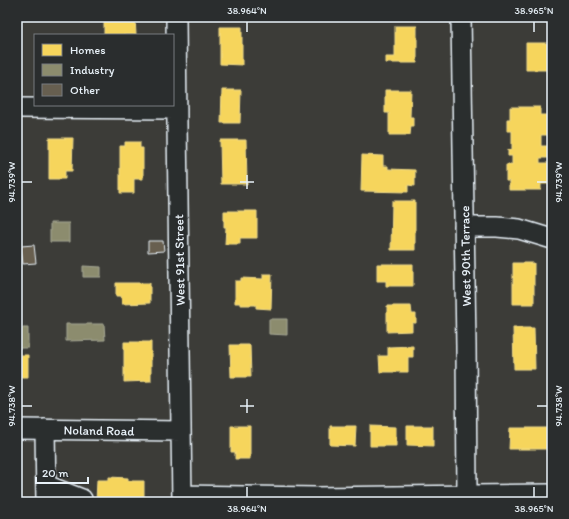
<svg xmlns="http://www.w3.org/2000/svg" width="569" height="519" font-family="Itim,sans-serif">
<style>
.homes{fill:#f6d55c;stroke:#f2dd8b}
.industry{fill:#8c8c6e;stroke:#a8aa97}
.building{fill:#675f50;stroke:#e8f1f8}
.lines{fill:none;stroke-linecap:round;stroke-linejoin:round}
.minor-casing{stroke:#e8f1f8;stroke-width:22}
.minor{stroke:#2a2d2e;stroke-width:19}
.ticks{fill:none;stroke:#e8f1f8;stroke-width:1.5}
.labels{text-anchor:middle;stroke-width:4;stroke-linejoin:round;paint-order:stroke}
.street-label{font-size:13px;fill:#e8f1f8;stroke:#2a2d2e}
.neatline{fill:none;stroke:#e8f1f8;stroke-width:1.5}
.ticks-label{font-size:10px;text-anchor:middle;fill:#e8f1f8}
</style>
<rect width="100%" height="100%" fill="#3c3c38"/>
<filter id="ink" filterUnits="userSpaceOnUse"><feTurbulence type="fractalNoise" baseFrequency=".025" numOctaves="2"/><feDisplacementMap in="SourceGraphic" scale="8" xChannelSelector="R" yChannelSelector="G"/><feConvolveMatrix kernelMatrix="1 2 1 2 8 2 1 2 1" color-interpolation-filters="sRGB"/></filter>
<g filter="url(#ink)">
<path class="homes" d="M 116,17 L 135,17 L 136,35 L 104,35 L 104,18 L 116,18 Z
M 395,26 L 417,26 L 417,63 L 386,63 L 386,57 L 395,57 Z
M 220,27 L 242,27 L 242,65 L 220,64 Z
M 526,43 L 552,43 L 552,70 L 526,70 Z
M 222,90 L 241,90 L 240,123 L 221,123 Z
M 385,90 L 411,90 L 410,117 L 413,117 L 413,126 L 411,126 L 410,135 L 389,135 L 389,113 L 385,113 Z
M 510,107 L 540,107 L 540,115 L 551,115 L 551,135 L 541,135 L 541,146 L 549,146 L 549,158 L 540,158 L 540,163 L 549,163 L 549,184 L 541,184 L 541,190 L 509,190 L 509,181 L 506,181 L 506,165 L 512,165 L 512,156 L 508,156 L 508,150 L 512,150 L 512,131 L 507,131 L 507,119 L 510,119 Z
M 49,138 L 73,138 L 72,171 L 65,171 L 65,179 L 49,179 Z
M 220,140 L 246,140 L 247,184 L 221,184 Z
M 125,142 L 140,142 L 140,148 L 143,148 L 143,179 L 134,179 L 134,193 L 120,193 L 120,146 L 125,146 Z
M 362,155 L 383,156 L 383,166 L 388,166 L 388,169 L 415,170 L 415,186 L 408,185 L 408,192 L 361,191 Z
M 392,201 L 415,201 L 415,250 L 391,250 Z
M 224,211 L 257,211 L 257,238 L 240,238 L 240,244 L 225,244 L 226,227 L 224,227 Z
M 513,263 L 534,263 L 534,304 L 513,304 Z
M 377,264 L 413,264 L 413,286 L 386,286 L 386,281 L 377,281 Z
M 263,274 L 272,274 L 271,309 L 256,308 L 256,305 L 240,305 L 240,303 L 235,303 L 235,281 L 241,281 L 241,278 L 263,279 Z
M 116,283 L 150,283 L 150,303 L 122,304 L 121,296 L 116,296 Z
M 387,306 L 411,306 L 412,314 L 416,314 L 416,323 L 412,323 L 412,331 L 387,332 Z
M 513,328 L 534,328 L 535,369 L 514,369 Z
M 124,342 L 151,342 L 151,381 L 124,382 Z
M 230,345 L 250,345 L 251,377 L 231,377 Z
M 413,346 L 413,357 L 408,357 L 408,372 L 380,372 L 379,356 L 388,356 L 388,347 Z
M 17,355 L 28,355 L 28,377 L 17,377 Z
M 231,426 L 250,426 L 250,459 L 235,459 L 235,452 L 231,452 Z
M 330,426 L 356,426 L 355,446 L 330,445 Z
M 370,426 L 396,427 L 396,446 L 370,446 Z
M 407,426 L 433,426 L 433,446 L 407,445 Z
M 510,428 L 550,428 L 550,449 L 509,449 Z
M 109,477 L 128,478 L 128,481 L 144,481 L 144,500 L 137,500 L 137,502 L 96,502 L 97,480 L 109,480 Z"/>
<path class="industry" d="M 50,223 L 69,223 L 69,242 L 50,242 Z
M 83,266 L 101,267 L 101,277 L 83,277 Z
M 269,319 L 287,319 L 287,335 L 269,334 Z
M 66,324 L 104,324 L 105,340 L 66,341 Z
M 17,328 L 28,328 L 28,348 L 17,348 Z"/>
<path class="building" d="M 148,241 L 163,241 L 164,251 L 148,252 Z
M 34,245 L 36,263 L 23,264 L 21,246 Z"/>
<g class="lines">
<g class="minor-casing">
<path id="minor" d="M 176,17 L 177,124 L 182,502
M 461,17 L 466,346 L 467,495
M 17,108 L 177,109
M 464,227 L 497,227 L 519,229 L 552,239
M 17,429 L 181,431
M 45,429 L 46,502
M 46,485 L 82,499
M 182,495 L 316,497 L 552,494"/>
</g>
<use href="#minor" class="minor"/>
</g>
</g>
<path class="ticks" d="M 247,22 L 247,32M 534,22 L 534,32M 247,175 L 247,189M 22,182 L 32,182M 240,182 L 254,182M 537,182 L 547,182M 247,399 L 247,413M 22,406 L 32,406M 240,406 L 254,406M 537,406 L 547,406M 247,487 L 247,497M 534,487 L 534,497"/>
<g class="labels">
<g class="street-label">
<text transform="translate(465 256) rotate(-91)" y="5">West 90th Terrace</text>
<text transform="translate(179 260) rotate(-91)" y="5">West 91st Street</text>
<text transform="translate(99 430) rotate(1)" y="5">Noland Road</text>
</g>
</g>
<rect width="569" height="519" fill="none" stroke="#2a2d2e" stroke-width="44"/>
<rect x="34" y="34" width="140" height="72" fill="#2a2d2e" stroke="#767b7f"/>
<rect x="42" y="44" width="20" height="12" fill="#f6d55c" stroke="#767b7f"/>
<text x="70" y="54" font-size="12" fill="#e8f1f8">Homes</text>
<rect x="42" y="64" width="20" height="12" fill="#8c8c6e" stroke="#767b7f"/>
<text x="70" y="74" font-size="12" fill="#e8f1f8">Industry</text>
<rect x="42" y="84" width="20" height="12" fill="#675f50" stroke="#767b7f"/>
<text x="70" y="94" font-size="12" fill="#e8f1f8">Other</text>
<path d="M36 477v6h52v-6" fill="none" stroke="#e8f1f8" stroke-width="2"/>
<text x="42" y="477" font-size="12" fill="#e8f1f8" stroke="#2a2d2e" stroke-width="3" paint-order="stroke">20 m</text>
<rect x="22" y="22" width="525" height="475" class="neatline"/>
<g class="ticks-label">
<text x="247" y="14">38.964°N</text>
<text x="534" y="14">38.965°N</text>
<text transform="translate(558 182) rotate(-90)" y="4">94.739°W</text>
<text transform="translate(11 182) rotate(-90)" y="4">94.739°W</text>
<text transform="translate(11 406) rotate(-90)" y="4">94.738°W</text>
<text transform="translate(558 406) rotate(-90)" y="4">94.738°W</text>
<text x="247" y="512">38.964°N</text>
<text x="534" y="512">38.965°N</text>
</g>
</svg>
